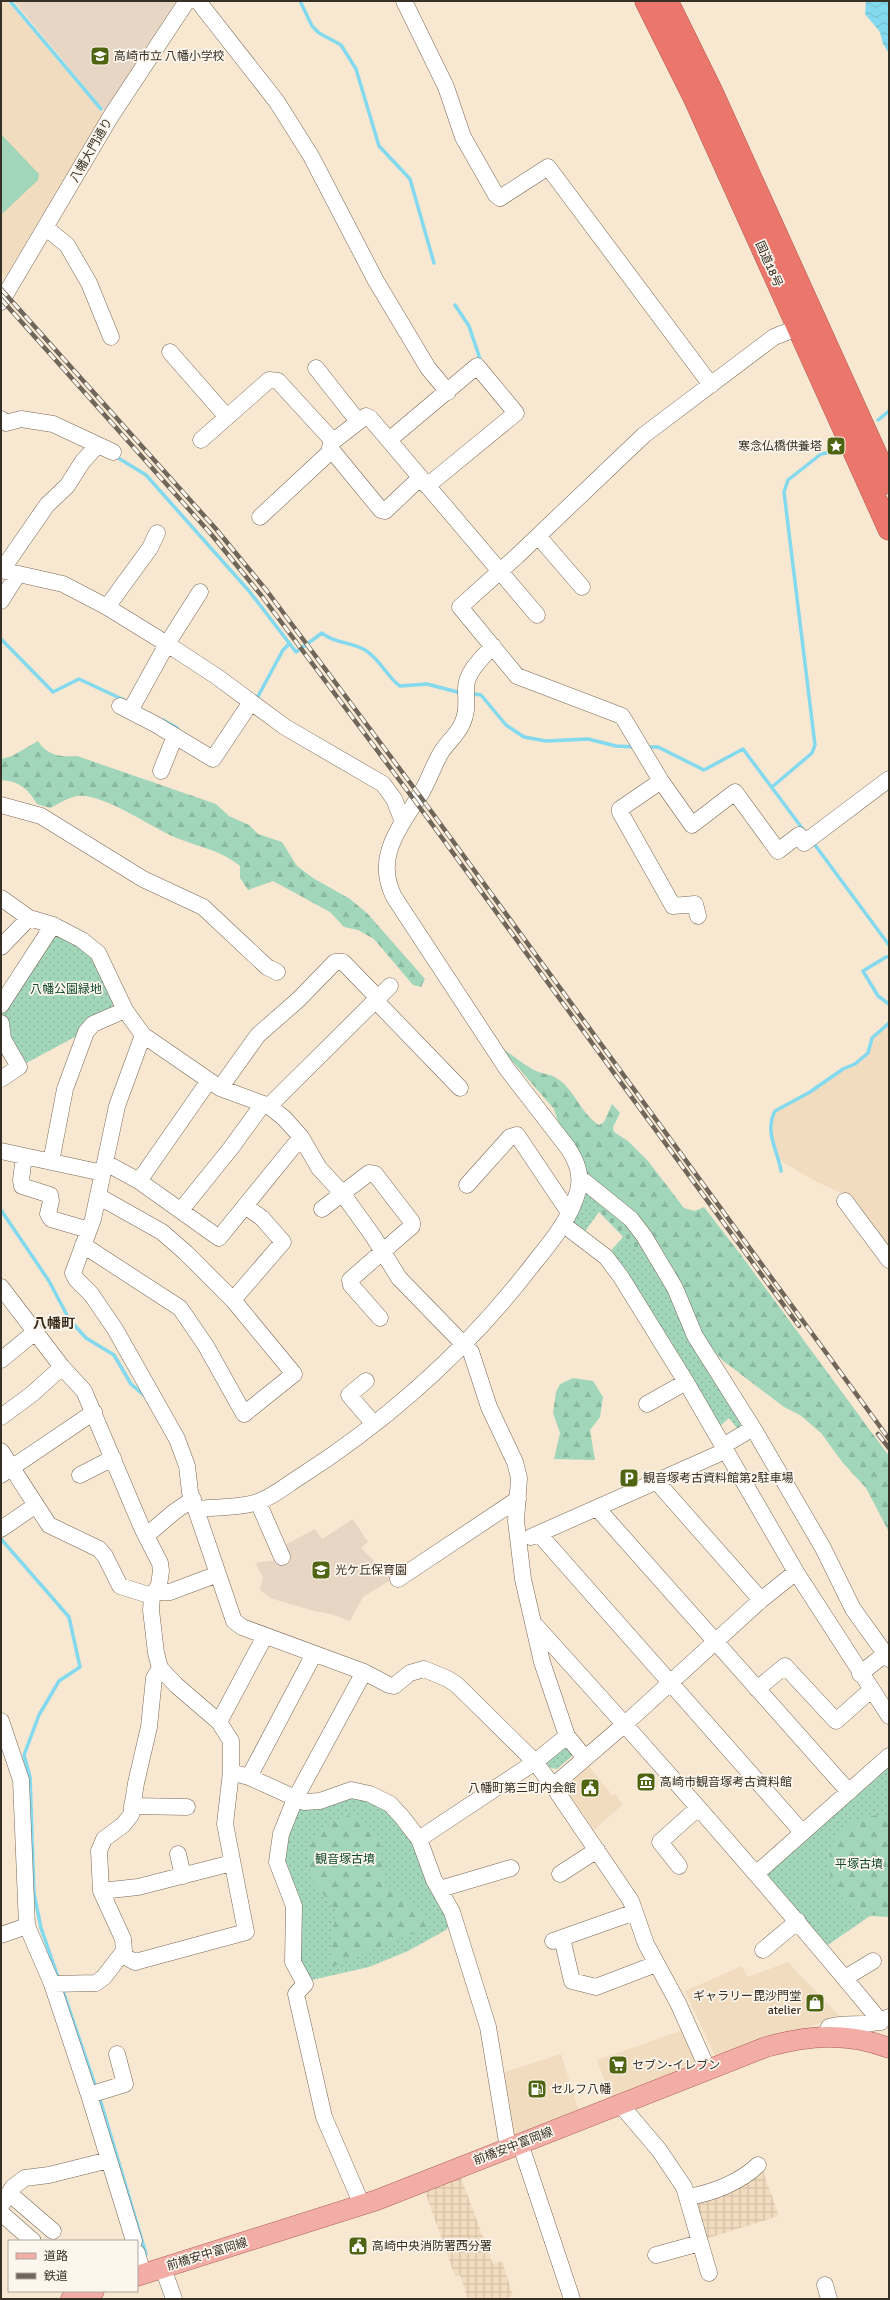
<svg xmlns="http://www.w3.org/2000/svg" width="890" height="2300" font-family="Signika,'Noto Sans JP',sans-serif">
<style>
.built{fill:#f2dcc0}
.industrial{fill:url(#industrial-grid)}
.education{fill:#e7d6c4}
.grass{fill:url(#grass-dots)}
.forest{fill:url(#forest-firs)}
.cemetery{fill:url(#cemetery-stones)}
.garden{fill:#a1d6ba}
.water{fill:url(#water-waves)}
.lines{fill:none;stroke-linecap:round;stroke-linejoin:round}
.stream{stroke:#83d9ed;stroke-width:3.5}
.minor-casing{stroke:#786856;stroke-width:17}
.major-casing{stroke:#ac5e54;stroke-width:21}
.highway-casing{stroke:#ac5e54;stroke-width:23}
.minor{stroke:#fff;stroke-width:16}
.major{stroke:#f3ada7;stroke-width:20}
.highway{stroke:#eb776c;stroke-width:22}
.rail-casing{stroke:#70675a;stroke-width:4.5}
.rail{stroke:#fdf6ed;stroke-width:3;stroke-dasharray:9;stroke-linecap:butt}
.labels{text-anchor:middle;stroke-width:3.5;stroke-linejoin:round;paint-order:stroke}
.poi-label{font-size:12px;fill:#363027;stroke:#fdf6ed;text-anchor:start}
.street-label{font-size:12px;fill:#363027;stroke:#fdf6ed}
.park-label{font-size:12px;fill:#104932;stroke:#fdf6ed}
.quarter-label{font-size:14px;font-weight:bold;fill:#392b1a;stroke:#fdf6ed}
</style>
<defs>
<pattern id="industrial-grid" width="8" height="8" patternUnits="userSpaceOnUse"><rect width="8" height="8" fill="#f2dcc0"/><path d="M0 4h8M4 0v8" fill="none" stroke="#d0bda5"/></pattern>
<pattern id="grass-dots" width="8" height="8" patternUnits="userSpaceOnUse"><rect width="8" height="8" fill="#a1d6ba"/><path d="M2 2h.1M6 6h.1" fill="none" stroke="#8bb8a0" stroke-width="1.8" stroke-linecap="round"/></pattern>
<pattern id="forest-firs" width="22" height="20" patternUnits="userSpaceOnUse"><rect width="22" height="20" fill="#a1d6ba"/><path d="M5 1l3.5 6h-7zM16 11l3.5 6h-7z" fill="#8bb8a0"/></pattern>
<pattern id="cemetery-stones" width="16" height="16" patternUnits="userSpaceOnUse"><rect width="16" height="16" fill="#a1d6ba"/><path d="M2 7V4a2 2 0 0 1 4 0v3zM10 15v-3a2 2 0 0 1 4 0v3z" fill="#8bb8a0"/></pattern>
<pattern id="water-waves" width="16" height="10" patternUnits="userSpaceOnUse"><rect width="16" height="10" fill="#83d9ed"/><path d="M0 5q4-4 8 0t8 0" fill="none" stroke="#72bbcb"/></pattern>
</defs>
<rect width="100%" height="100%" fill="#f8e7d1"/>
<path class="built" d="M 1,1 L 7,1 L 103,114 L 5,277 L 1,272 Z
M 889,1024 L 889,1250 L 850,1197 L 813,1180 L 783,1162 L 775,1153 L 772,1137 L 772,1117 L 775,1112 L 811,1093 L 844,1070 L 856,1065 L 868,1055 L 872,1039 Z
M 589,1766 L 613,1796 L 615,1794 L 623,1804 L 594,1830 L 568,1792 L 569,1784 Z
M 788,1962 L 844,2021 L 823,2022 L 716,2058 L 685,1991 L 742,1966 L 748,1977 Z
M 683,2030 L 697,2062 L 693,2068 L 611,2099 L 597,2060 Z
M 561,2054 L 579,2111 L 510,2138 L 499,2074 Z"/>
<path class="industrial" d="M 763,2171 L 779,2216 L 705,2239 L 694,2199 L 707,2197 Z
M 460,2175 L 493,2264 L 502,2261 L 513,2296 L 505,2299 L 468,2299 L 460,2275 L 455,2276 L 424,2189 Z"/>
<path class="education" d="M 14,1 L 176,1 L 105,111 Z
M 353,1519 L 368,1542 L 361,1548 L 392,1579 L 363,1597 L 350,1621 L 331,1614 L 314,1611 L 270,1598 L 260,1590 L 263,1577 L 255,1563 L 277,1560 L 281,1547 L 315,1529 L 322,1539 Z"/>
<path class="grass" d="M 53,925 L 82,940 L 125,1010 L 19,1067 L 1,1023 L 1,1005 Z
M 582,1191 L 606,1202 L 584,1233 L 573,1223 Z
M 624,1236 L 638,1252 L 646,1245 L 747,1422 L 740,1432 L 729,1418 L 718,1428 L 608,1254 Z
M 567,1745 L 572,1756 L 557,1769 L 551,1768 L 544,1760 Z
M 889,1762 L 889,1917 L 870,1916 L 825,1947 L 767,1881 L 766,1869 Z
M 347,1796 L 376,1800 L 415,1841 L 449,1926 L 446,1930 L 408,1951 L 369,1967 L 307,1981 L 296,1960 L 280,1861 L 297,1806 Z"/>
<path class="forest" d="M 38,741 C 47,756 61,757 77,756 L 216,804 L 229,816 L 249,825 L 258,834 L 282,842 L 297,866 L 313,878 L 350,899 L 367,913 L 425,979 L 421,987 L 413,985 L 374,939 L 358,930 L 344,927 L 330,912 L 273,881 L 248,890 L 240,878 L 240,866 C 220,849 193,846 170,835 C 143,822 116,802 86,796 C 72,794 62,802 50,808 L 37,804 C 28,789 19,781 1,780 L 1,759 L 12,756 Z
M 501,1048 C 512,1054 521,1063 532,1069 C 542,1075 551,1072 563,1083 C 576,1095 584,1116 599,1125 L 604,1122 L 612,1104 L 620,1113 L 613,1127 L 614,1132 L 628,1141 L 648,1161 L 684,1208 L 695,1211 L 704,1207 L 741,1255 L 889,1456 L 889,1532 L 866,1488 L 843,1463 L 821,1433 L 800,1415 L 784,1407 L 722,1360 L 705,1341 L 678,1289 L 584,1178 L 560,1128 L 554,1109 Z
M 573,1378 L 593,1381 L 603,1397 L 600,1417 L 590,1430 L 595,1460 L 554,1459 L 560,1433 L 553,1413 L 556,1392 L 560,1384 Z
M 352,1813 C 388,1838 378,1843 384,1881 L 435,1924 L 329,1968 L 336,1911 L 310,1877 L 309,1847 L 322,1830 Z
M 876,1815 L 889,1818 L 889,1914 C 883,1914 873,1916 867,1914 C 826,1900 814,1848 852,1822 C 858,1818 869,1817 876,1815 Z"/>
<path class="cemetery" d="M 606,1202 L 646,1245 L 638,1252 L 598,1211 Z"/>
<path class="garden" d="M 1,134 L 39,174 L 38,180 L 1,215 Z"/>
<path class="water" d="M 866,1 L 889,1 L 889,53 L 883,44 L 880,32 L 865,14 Z"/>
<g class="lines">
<path class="stream" d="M 10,1 L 101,109
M 300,1 L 312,26 L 319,33 L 341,45 L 356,69 L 379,146 L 410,179 L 434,263
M 455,305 L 469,326 L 480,359
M 878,420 L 889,411
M 115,456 L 146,475 L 249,591 L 296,652 L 322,633 C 333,643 352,642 365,650 C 380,659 387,677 400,686 L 427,684 L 461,693
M 1,639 L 53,692 L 79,679 L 124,700
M 469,693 L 481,695 L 506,725 L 524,737 L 546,741 L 588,739 L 616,746 L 635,747
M 256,700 L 283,650 L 289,644
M 163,720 L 177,728
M 645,747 L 658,747 L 704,770 L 743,749 L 805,832
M 772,787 L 812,753 L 815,745 L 784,492 L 788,480 L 821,454 L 837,451
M 812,841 L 889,945
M 889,957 L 886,957 L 863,971 L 878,996 L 889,1004
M 781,1171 C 778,1151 764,1132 775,1111 L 810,1092 L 843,1069 L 855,1064 L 868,1053 L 872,1038 L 889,1023
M 1,1210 L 49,1281 L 69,1319 L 86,1338 L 114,1355 L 131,1384 L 146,1397
M 1,1539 L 69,1617 L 80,1667 L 59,1681 L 39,1715 L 24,1755 L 30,1777 L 34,1893 L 41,1928 L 59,1980
M 62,1988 L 96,2088
M 99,2096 L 146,2254"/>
<g class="minor-casing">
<path id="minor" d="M 198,1 L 277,102 L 311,156 L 376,281 L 428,368 L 448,392
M 404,1 L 446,87 L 463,137 L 496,195 L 500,198 L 548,167 L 711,385
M 46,228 L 67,245 L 89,283 L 111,337
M 1,302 L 111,116 L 187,1
M 807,324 L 774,337 L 644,435 L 517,556 L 460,607 L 517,676 L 622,716 L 661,781 L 692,825 L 735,792 L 778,851 L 799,835 L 804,843 L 889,779
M 170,352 L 227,417
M 316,368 L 357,420
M 1,419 L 6,423 L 21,419 L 53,424 L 113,452
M 201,440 L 269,380 L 278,381 L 333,441
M 389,440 L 477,366 L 516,413 L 427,486
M 420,478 L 385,511 L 381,510 L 330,448 L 331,443 L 366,416 L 370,418 L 537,615
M 260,517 L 332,450
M 538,536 L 582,587
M 1,570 L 63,584 L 107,607 L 167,644 L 216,676 L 285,727 L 383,784 L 394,799 L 403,822
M 2,570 L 47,505 L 67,486 L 83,461 L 98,445
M 1,601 L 18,574
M 107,607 L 150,548 L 157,533
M 120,706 L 155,724 L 213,759 L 251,702
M 130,711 L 167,644 L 200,592
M 161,771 L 175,736
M 661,781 L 620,809 L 620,812 L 673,906 L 695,904 L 698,916
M 1,805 L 41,816 L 143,879 L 203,907 L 267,967 L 277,972
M 1,898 L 29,918 L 53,925 L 82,940 L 98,953 L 125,1010 L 143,1035 L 220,1088 L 269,1106 L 284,1118 L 301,1137 L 319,1168 L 342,1193 L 373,1236 L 399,1278 L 471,1352 L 489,1407 L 515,1462 L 519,1478 L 516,1521 L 523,1579 L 542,1662 L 567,1736 L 585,1758
M 1,947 L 29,918
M 375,1000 L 460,1088
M 1,1005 L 53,925
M 1,1023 L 3,1039 L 19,1067 L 1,1079
M 143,1035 L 117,1106 L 93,1219 L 73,1273 L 76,1279 L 91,1294 L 115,1329 L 177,1439 L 187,1466 L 190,1492 L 234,1621 L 242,1627 L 364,1672 L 389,1685 L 394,1686 L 410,1673 L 424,1669 L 448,1679 L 457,1685 L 535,1762 L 553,1786 L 631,1901 L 646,1944 L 678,2003 L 708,2070
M 220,1088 L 258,1035 L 298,1000 L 335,962 L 343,962 L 377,997
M 269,1106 L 390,986
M 1,1151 L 103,1173
M 24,1156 L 21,1180 L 22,1186 L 50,1195 L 51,1201 L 48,1214 L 51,1219 L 89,1230
M 51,1162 L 65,1089 L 86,1032 L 93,1024 L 125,1010
M 106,1163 L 139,1181 L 219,1238 L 301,1137
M 579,1177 L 631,1219 L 644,1236 L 675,1288 L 695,1336 L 753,1428 L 823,1548 L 853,1609 L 889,1659
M 139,1181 L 208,1082
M 467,1185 L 510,1137 L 517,1135 L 566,1208 L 571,1210
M 845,1201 L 889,1260
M 322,1209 L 369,1173 L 375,1174 L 412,1222 L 412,1226 L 350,1280 L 351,1285 L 380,1318
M 181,1210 L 231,1148 L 263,1104
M 564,1225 L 606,1257 L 621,1277 L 686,1382 L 796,1572 L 889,1716
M 83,1245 L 180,1308 L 206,1346 L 244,1414 L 294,1374 L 233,1300 L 186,1253 L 162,1232 L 98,1196
M 1,1287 L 62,1367 L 84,1391 L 142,1528 L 160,1563 L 161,1571 L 159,1585 L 152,1596 L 151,1610 L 156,1653 L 160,1668 L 176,1685 L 219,1722 L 231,1741 L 231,1772 L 225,1824 L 246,1932 L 135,1962 L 122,1955
M 233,1300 L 283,1242 L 262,1218 L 245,1206
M 1,1360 L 35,1332
M 366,1381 L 349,1395 L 373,1423
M 647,1404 L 686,1382
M 1,1417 L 32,1394 L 62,1367
M 723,1446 L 753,1428
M 1,1451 L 49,1525 L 99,1549 L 105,1556 L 120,1586 L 152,1596
M 1,1475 L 94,1412
M 80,1475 L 113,1458
M 657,1482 L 761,1600
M 258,1502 L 282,1557
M 597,1508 L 849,1792
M 197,1509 C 214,1507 244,1508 260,1501 C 274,1496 288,1484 301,1476 C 391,1418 469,1348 534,1263 C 552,1241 570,1219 578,1191 C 582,1175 577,1162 568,1148 L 507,1069 L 394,897 C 374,857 399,829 420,795 C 429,781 433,765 442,751 C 448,742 457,735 462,724 C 468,712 466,701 466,688 C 466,672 483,657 493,646
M 1,1529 L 36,1505
M 539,1534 L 802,1832
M 147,1535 L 174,1512 L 193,1499
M 531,1537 L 725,1451
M 398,1579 L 518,1499
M 155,1592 L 170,1592 L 218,1574
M 535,1625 C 653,1755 769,1886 881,2022
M 860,1674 L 885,1654
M 757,1689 L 785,1666 L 836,1721 L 871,1690
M 1,1721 L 21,1780 L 27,1926 L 52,1984 L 89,2095 L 134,2241
M 219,1722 L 265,1636
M 231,1772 L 249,1777 L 304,1802 L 320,1801 L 351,1790 L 370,1794 L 390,1804 L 402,1817 L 419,1839 L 434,1880 L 452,1912 L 488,2027 L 508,2148
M 249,1777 L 314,1654
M 553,1786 L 625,1724 L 761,1600 L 796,1572
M 132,1806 L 187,1807
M 419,1839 L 535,1762 L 567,1736
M 178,1854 L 183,1876
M 679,1866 L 660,1842 L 698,1808
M 560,1874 L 597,1850
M 756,1874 L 889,1756
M 440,1889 L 511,1868
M 101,1891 L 138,1887 L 232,1863
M 1,1935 L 27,1926
M 562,1938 L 572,1981 L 596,1987 L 656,1964
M 553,1941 L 635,1912
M 763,1950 L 798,1921
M 845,1978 L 873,1961
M 52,1984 L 96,1983 L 104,1977 L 124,1951 L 123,1939 L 101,1891 L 99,1851 L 104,1839 L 123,1825 L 131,1815 L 136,1783 L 149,1727 L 154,1678 L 160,1668
M 825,2036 L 829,2027 C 851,2021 867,2029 889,2017
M 89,2095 L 125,2084 L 117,2054
M 620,2104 L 659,2150 L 684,2187 L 709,2273
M 520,2143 L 572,2299
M 10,2194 L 53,2231
M 688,2197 C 713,2193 740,2182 758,2165
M 362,2205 L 324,2117 L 296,1994 L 305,1984 L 293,1962 L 294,1906 L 277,1862 L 281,1834 L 295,1799 L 364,1672
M 1,2206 L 13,2187 L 25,2178 L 49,2175 L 109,2160
M 1,2213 L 33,2241
M 137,2253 L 143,2274
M 656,2255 L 700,2243
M 163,2268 L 174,2299
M 825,2285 L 829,2299"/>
</g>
<g class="major-casing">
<path id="major" d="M 137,2276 L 377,2200 L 766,2047 C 809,2035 847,2032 889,2048
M 71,2299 L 94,2291"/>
</g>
<g class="highway-casing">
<path id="highway" d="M 646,1 L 694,97 L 889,529
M 667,1 L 711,90 L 889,483"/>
</g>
<use href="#minor" class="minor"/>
<use href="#major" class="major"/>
<use href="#highway" class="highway"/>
<g class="rail-casing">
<path id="rail" d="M 1,289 L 216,529 L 267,591 L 420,796 L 889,1439
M 1,299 L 211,534 L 261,595 L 415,801 L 799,1326
M 878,1434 L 889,1448"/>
</g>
<use href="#rail" class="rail"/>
</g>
<defs>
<g id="school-square" transform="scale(1)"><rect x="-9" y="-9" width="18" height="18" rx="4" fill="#506512" stroke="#fdf6ed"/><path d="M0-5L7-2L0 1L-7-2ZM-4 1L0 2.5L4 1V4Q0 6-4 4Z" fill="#fff"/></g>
<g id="sight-square" transform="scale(1)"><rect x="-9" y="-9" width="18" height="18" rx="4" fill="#506512" stroke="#fdf6ed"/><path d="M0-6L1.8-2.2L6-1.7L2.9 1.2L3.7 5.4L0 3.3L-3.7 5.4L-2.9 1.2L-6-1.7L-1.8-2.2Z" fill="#fff"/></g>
<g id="parking-square" transform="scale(1)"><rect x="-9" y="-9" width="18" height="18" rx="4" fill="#506512" stroke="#fdf6ed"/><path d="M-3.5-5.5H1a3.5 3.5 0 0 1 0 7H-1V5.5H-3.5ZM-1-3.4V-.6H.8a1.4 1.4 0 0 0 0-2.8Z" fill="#fff"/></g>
<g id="museum-square" transform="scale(1)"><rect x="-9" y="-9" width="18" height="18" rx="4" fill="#506512" stroke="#fdf6ed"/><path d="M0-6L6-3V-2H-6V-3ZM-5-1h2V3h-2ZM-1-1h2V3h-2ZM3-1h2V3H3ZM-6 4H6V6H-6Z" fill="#fff"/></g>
<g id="civic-square" transform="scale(1)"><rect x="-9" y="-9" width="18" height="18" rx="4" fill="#506512" stroke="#fdf6ed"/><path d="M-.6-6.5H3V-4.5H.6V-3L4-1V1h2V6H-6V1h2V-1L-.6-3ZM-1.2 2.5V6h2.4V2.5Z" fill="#fff"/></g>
<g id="shop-square" transform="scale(1)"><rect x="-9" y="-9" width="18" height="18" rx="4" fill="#506512" stroke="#fdf6ed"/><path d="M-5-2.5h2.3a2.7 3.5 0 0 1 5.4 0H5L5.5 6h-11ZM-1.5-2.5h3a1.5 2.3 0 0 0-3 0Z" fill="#fff"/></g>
<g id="supermarket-square" transform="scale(1)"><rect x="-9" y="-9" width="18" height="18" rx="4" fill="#506512" stroke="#fdf6ed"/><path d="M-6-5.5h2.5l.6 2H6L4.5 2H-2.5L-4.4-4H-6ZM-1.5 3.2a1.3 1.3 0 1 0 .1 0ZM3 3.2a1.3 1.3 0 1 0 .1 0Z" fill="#fff"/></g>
<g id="fuel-square" transform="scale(1)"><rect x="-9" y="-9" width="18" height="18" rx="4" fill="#506512" stroke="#fdf6ed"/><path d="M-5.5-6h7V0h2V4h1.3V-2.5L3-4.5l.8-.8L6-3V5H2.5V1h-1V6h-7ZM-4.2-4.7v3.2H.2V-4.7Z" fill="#fff"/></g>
</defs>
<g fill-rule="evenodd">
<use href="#school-square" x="100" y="56"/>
<use href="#sight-square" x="836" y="446"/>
<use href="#parking-square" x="629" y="1478"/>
<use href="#school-square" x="321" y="1570"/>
<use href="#museum-square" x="646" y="1782"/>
<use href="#civic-square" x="590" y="1788"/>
<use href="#shop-square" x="815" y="2003"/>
<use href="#supermarket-square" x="618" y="2065"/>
<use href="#fuel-square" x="537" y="2089"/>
<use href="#civic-square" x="358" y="2246"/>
</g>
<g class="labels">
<g class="poi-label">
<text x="114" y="60">高崎市立 八幡小学校</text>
<text x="822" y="450" text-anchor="end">寒念仏橋供養塔</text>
<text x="643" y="1482">観音塚考古資料館第2駐車場</text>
<text x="335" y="1574">光ケ丘保育園</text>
<text x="660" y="1786">高崎市観音塚考古資料館</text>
<text x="576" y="1792" text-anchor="end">八幡町第三町内会館</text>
<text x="801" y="2000" text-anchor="end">ギャラリー毘沙門堂<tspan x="801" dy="14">atelier</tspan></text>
<text x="632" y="2069">セブン-イレブン</text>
<text x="551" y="2093">セルフ八幡</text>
<text x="372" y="2250">高崎中央消防署西分署</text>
</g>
<g class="street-label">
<text transform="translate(91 150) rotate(-60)" y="4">八幡大門通り</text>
<text transform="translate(769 264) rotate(66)" y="4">国道18号</text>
<text transform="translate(513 2146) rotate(-21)" y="4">前橋安中富岡線</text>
<text transform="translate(207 2254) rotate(-17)" y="4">前橋安中富岡線</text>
</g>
<g class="park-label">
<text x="66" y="993">八幡公園緑地</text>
<text x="345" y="1863">観音塚古墳</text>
<text x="859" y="1868">平塚古墳</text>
</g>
<g class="quarter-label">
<text x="54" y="1328">八幡町</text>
</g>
</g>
<rect width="890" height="2300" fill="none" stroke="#363027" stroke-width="4"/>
<rect x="8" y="2240" width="130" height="52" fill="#fdf6ed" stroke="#ada79e"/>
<rect x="16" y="2253" width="20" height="6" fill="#f3ada7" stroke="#ada79e"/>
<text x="44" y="2260" font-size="12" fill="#363027">道路</text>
<rect x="16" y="2273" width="20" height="6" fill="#70675a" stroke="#ada79e"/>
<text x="44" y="2280" font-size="12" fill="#363027">鉄道</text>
</svg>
